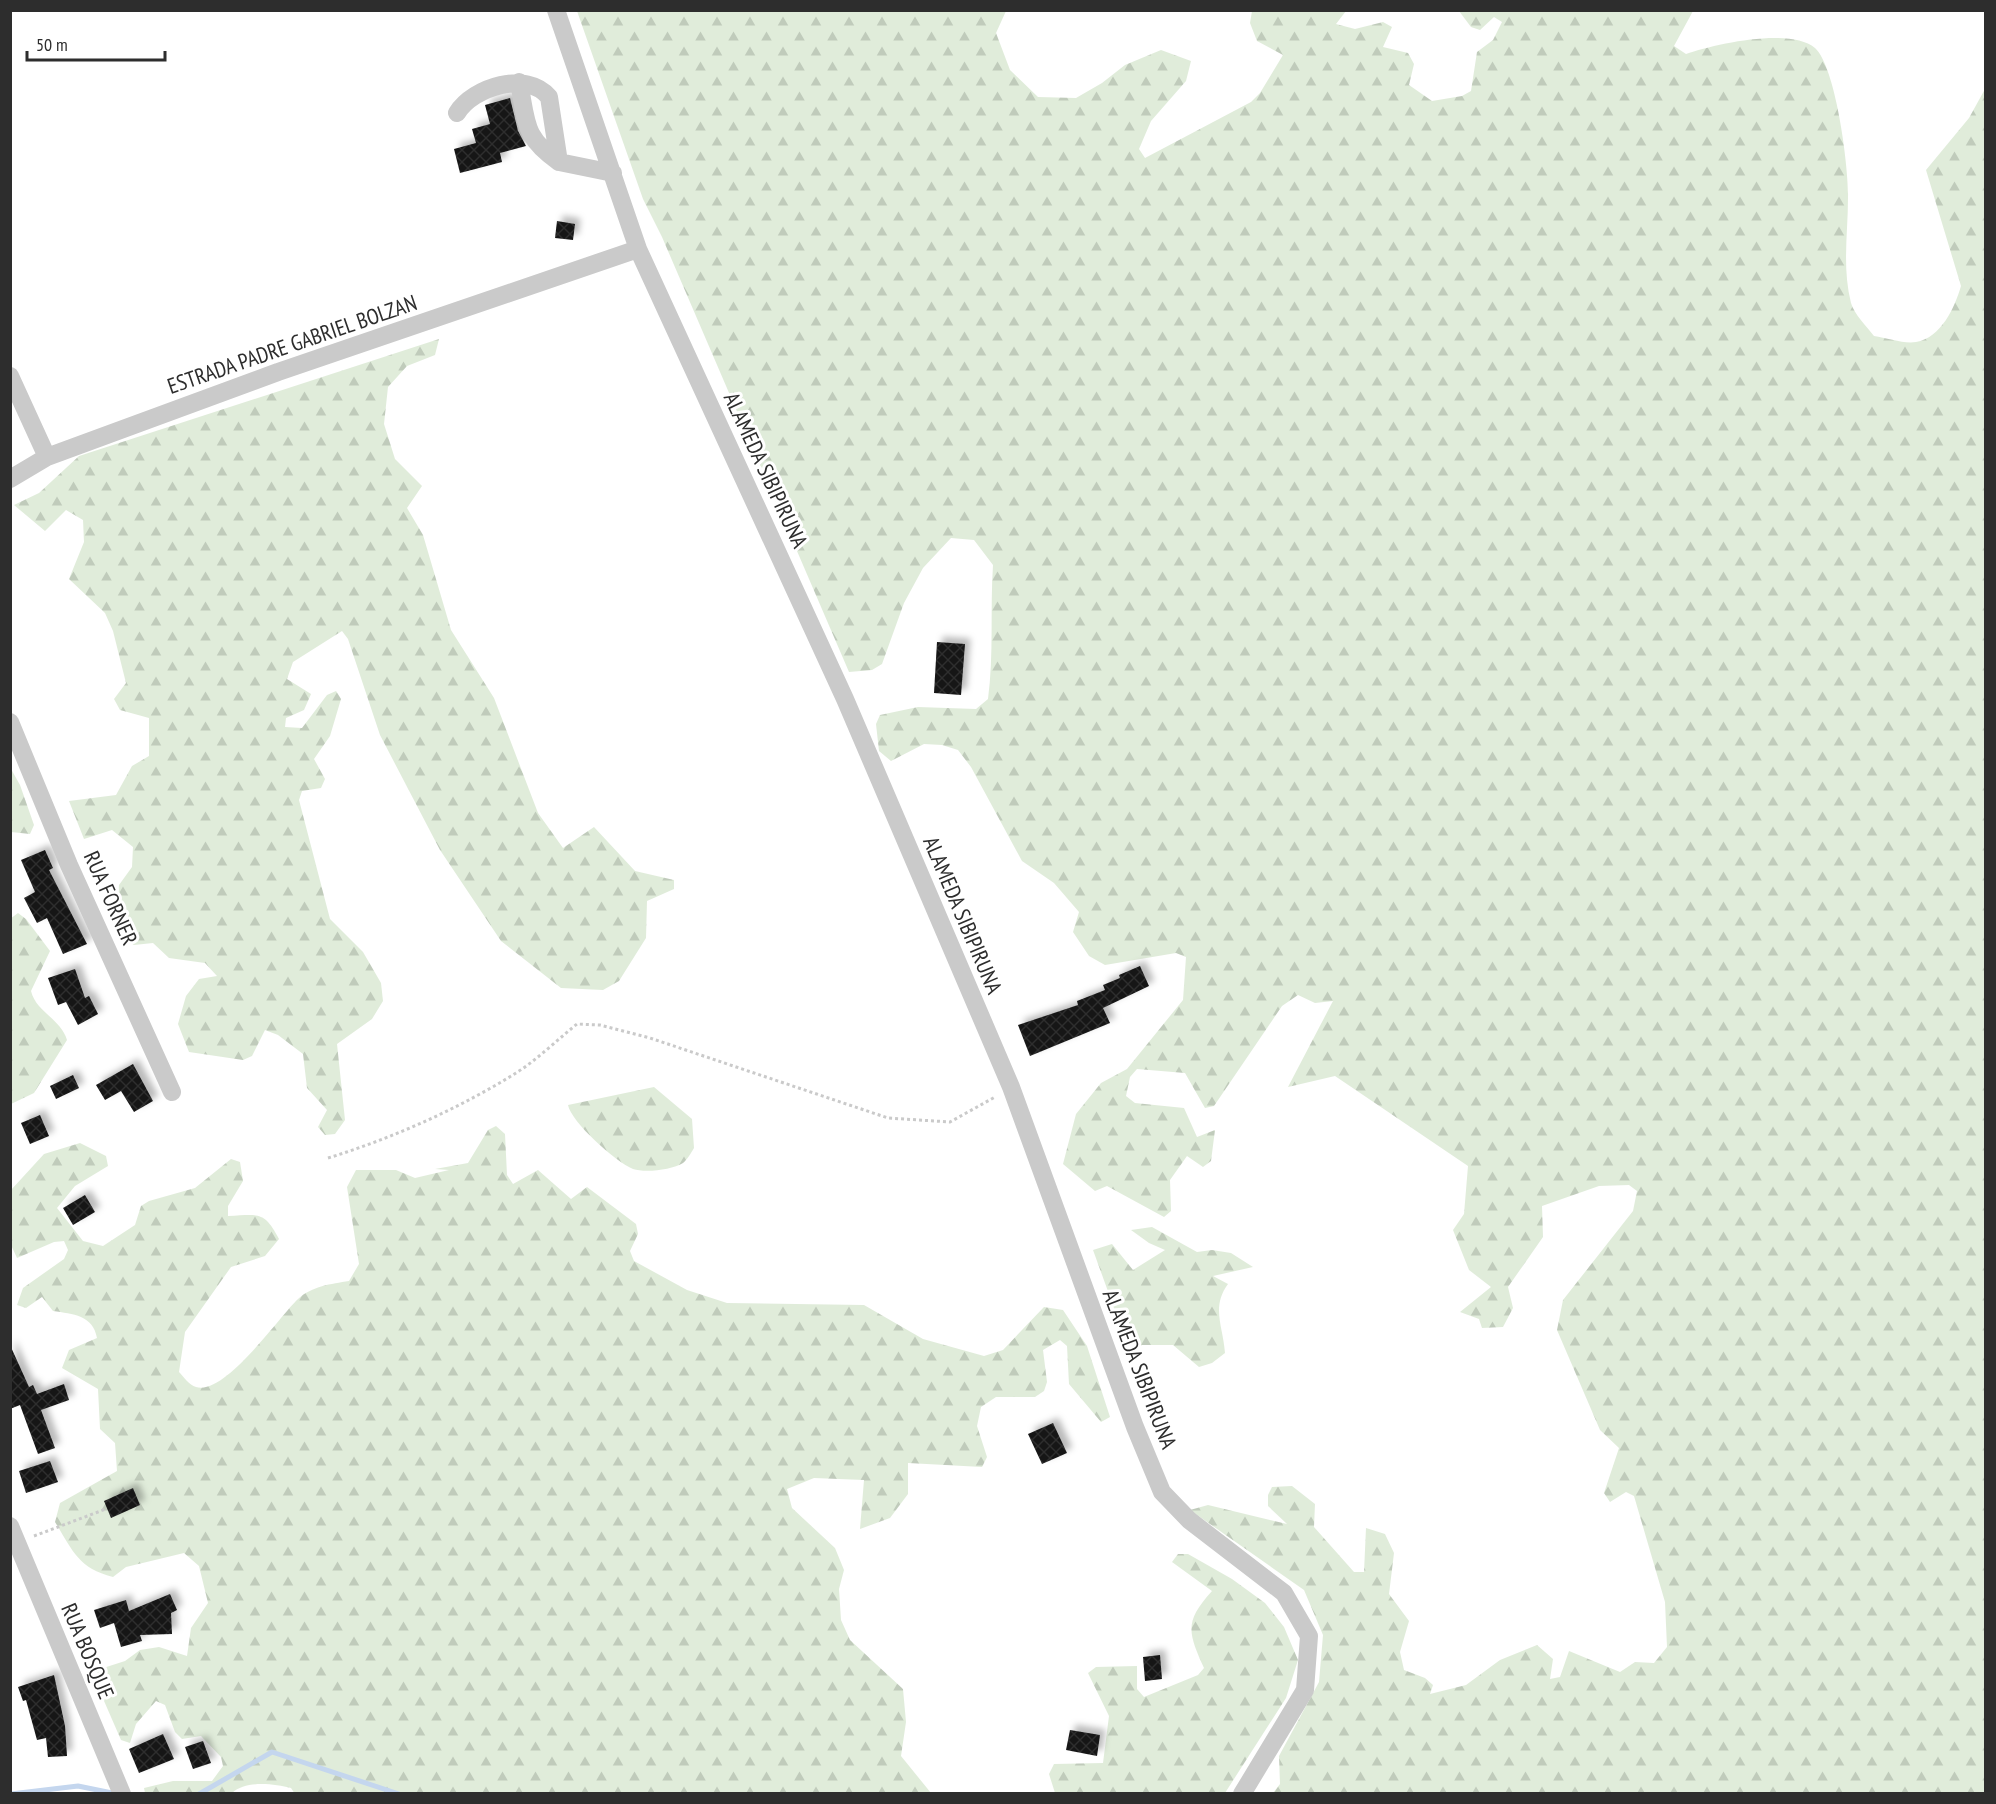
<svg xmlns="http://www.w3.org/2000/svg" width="1996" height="1804" font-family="'PT Sans Narrow',sans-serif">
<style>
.forest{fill:url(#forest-firs)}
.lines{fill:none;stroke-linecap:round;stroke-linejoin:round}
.stream{stroke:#c4d6ee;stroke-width:5}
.building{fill:url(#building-cross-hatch);filter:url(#shadow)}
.path{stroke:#cacaca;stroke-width:3;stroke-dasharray:3 3;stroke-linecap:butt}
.minor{stroke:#cacaca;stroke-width:18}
.labels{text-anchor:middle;stroke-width:6;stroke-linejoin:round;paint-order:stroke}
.street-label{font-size:22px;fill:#2d2d2d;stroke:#fff}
</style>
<defs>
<pattern id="forest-firs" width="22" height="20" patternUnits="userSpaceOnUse" patternTransform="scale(1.5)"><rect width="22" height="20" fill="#e0ecda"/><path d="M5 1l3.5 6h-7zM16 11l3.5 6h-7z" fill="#c0cbbb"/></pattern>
<pattern id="building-cross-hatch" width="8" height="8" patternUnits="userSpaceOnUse" patternTransform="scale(1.5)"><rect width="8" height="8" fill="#141414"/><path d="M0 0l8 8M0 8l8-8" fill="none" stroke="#2e2e2e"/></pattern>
<filter id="shadow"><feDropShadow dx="5.5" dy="-5.5" stdDeviation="3" flood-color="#0004"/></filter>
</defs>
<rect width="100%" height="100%" fill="#fff"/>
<path class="forest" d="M 577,11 L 1006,11 L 996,33 L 1010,70 L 1038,97 L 1076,98 L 1102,83 L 1125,65 L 1161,50 L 1191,61 L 1186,81 L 1151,121 L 1139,149 L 1145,158 L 1251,102 L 1260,93 L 1283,55 L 1257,41 L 1250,23 L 1252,11 L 1346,11 L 1336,24 L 1355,29 L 1383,22 L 1392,27 L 1383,47 L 1408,53 L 1414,64 L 1409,85 L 1432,101 L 1462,96 L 1471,91 L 1477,52 L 1493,40 L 1502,22 L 1494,17 L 1480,30 L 1471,27 L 1459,11 L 1790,11 L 1693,11 L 1674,46 L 1686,54 C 1715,44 1790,27 1815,48 C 1836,67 1849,169 1848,198 C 1848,233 1842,267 1851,303 C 1854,314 1867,327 1874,336 C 1887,338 1904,344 1916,342 C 1941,338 1955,307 1961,286 L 1926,170 L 1969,118 L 1985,89 L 1985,1793 L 1273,1793 L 1280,1784 L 1279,1756 L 1319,1682 L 1323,1635 L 1304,1590 L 1190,1510 L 1208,1505 L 1287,1524 L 1268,1506 L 1268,1495 L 1272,1487 L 1292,1486 L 1315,1504 L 1314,1527 L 1354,1572 L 1364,1572 L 1366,1528 L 1385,1534 L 1394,1553 L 1389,1594 L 1409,1621 L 1400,1652 L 1404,1670 L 1425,1678 L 1433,1685 L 1430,1694 L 1466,1685 L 1500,1660 L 1537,1645 L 1553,1659 L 1550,1679 L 1560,1677 L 1569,1651 L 1620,1672 L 1635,1662 L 1654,1663 L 1667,1647 L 1665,1602 L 1634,1496 L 1626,1492 L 1610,1502 L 1604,1493 L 1619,1448 L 1600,1430 L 1557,1330 L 1563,1300 L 1633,1211 L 1637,1191 L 1629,1185 L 1599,1186 L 1542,1206 L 1543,1237 L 1508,1287 L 1513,1308 L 1503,1327 L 1482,1328 L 1479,1319 L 1460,1312 L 1491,1287 L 1469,1270 L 1453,1230 L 1464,1214 L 1468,1166 L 1335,1076 L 1288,1087 L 1333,1001 L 1315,1003 L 1298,995 L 1282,1006 L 1214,1106 L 1205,1108 L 1185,1073 L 1137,1069 L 1130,1077 L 1126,1096 L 1135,1103 L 1184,1108 L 1197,1137 L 1215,1130 L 1211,1161 L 1203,1167 L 1187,1156 L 1170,1180 L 1171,1211 L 1164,1217 L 1107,1186 L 1095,1191 L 1063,1164 L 1076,1114 L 1101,1083 L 1127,1069 L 1183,1000 L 1186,957 L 1176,953 L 1105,965 L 1089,956 L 1073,932 L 1079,912 L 1054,883 L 1022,861 L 971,767 L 958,750 L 942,745 L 924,744 L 891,761 L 879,751 L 876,724 L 880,715 L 918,707 L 976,709 L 988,699 C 994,654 990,610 993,565 L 974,540 L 951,538 L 923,568 L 904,603 L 882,664 L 872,670 L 849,672 L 662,237 L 643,199 Z
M 439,339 L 435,355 L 407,366 L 388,387 L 384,424 L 395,459 L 422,486 L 407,508 L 423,535 L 451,630 L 494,698 L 538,813 L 563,848 L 594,827 L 635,871 L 674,880 L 674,889 L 647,901 L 646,938 L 619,981 L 603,990 L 561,988 L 501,941 L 440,850 L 380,735 L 348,639 L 342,631 L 293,662 L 287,679 L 311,694 L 304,710 L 286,718 L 285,727 L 302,728 L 327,695 L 336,691 L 341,699 L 330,736 L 314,759 L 325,779 L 321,788 L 302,791 L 299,800 L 330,919 L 363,952 L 381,983 L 383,1001 L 372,1019 L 337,1044 L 345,1120 L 335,1134 L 325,1135 L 318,1127 L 327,1110 L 307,1088 L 303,1054 L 278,1035 L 265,1030 L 252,1056 L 243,1060 L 189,1052 L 178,1024 L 186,996 L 199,979 L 217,976 L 205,963 L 169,958 L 153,943 L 134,945 L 116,933 L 119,885 L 132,867 L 133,847 L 112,830 L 84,839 L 69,801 L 116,795 L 132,766 L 149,756 L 149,718 L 120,710 L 114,699 L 126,683 L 113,631 L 105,613 L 69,579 L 84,542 L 83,520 L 66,510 L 45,531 L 14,505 L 39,493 L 79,456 Z
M 11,769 L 20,785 L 34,825 L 30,834 L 11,832 Z
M 18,913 L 26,919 L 50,951 L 31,991 C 36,1012 61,1019 67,1040 L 34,1093 L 11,1104 L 10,919 Z
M 654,1087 L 692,1119 L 694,1148 C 691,1153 687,1160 683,1163 C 672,1170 645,1173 633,1169 C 616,1162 571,1122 568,1105 Z
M 496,1126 L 505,1134 L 507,1175 L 513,1184 L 538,1170 L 571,1199 L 587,1187 L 636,1224 L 638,1234 L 630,1251 L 634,1261 L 687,1290 L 727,1303 L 864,1305 L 923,1339 L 984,1356 L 1003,1350 L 1044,1307 L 1063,1310 L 1087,1346 L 1110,1417 L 1101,1422 L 1069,1384 L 1067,1346 L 1060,1340 L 1043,1350 L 1047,1382 L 1044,1391 L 1035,1397 L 996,1397 L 981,1407 L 977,1426 L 987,1457 L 982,1467 L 908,1463 L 908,1494 L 890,1518 L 860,1529 L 864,1480 L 814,1478 L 787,1489 L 792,1508 L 835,1548 L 844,1570 L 839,1589 L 841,1620 L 850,1640 L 903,1689 L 906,1722 L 901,1756 L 931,1793 L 295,1794 L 291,1788 C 274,1784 246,1780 232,1793 L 145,1793 L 144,1788 L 173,1781 L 212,1781 L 223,1766 L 221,1757 L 201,1736 L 182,1739 L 175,1732 L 165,1705 L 156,1701 L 136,1724 L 130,1743 L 121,1740 L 101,1694 L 97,1670 L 125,1661 L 140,1650 L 159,1647 L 187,1656 L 191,1628 L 208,1603 L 199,1566 L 184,1553 L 126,1567 L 113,1577 C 78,1568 73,1551 55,1522 L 60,1503 L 117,1471 L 115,1443 L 100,1429 L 98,1389 L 62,1368 L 69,1350 L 97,1338 C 93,1315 73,1314 53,1311 L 42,1297 L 26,1308 L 17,1305 L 23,1288 L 64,1259 L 68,1250 L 64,1241 L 54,1242 L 17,1258 L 11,1245 L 11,1190 L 44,1154 L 80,1143 L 106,1156 L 108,1166 L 75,1186 L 57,1208 L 83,1241 L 103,1246 L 135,1225 L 141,1206 L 149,1201 L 195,1188 L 231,1159 L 240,1162 L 243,1181 L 228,1206 L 228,1216 C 258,1215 264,1210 279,1239 L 265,1256 L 231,1267 L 185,1332 L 179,1372 C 184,1377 189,1385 196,1387 C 225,1396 278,1318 298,1299 C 312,1286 331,1284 349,1281 L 359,1264 L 347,1187 L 356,1170 L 396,1170 L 415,1178 L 449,1170 L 435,1169 L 468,1163 L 488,1130 Z
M 1152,1227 L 1197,1252 L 1212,1250 L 1231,1253 L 1253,1267 L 1213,1276 L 1228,1284 C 1211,1307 1223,1326 1225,1353 L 1212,1363 L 1199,1367 L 1173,1345 L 1142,1345 L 1130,1352 L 1093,1250 L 1112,1244 L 1133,1270 L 1165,1250 L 1149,1243 L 1131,1230 Z
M 1178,1554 L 1188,1554 L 1232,1579 L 1265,1603 L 1284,1627 L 1298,1660 L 1286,1698 L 1225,1793 L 1055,1793 L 1049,1774 L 1054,1764 L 1103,1763 L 1109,1716 L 1088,1673 L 1096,1667 L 1137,1666 L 1137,1689 L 1144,1697 L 1198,1675 L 1204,1668 C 1188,1632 1184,1622 1212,1591 L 1172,1562 Z"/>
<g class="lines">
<path class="stream" d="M 11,1794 L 78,1786 L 117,1794
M 199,1794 L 272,1752 L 399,1794"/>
</g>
<path class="building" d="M 510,98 L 518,131 L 526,146 L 500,153 L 502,162 L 460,173 L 454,149 L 476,143 L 472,129 L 490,124 L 485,105 Z
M 557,221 L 575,224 L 573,240 L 555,238 Z
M 937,642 L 965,644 L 961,695 L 934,693 Z
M 45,850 L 53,868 L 49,870 L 87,944 L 63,954 L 47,918 L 37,923 L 24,898 L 35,892 L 21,860 Z
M 1140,966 L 1149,986 L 1103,1008 L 1110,1023 L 1030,1056 L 1018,1025 L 1078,1005 L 1077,1001 L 1105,990 L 1103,985 L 1120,978 L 1119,975 Z
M 75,969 L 85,998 L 89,996 L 98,1014 L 78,1025 L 66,1002 L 58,1005 L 48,978 Z
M 133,1064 L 153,1101 L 134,1112 L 121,1091 L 105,1100 L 96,1085 Z
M 73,1075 L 79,1088 L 56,1099 L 50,1086 Z
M 40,1115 L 49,1136 L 30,1144 L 21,1123 Z
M 85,1195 L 95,1212 L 73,1225 L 63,1208 Z
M 10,1345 L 29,1387 L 33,1385 L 37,1394 L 64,1384 L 69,1400 L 41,1410 L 55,1448 L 38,1454 L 20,1405 L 10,1409 Z
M 1053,1423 L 1067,1453 L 1042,1464 L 1028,1434 Z
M 50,1461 L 58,1482 L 26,1493 L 19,1471 Z
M 133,1488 L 140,1505 L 111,1518 L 104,1501 Z
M 170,1594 L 177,1610 L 171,1613 L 172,1634 L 140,1635 L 142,1641 L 121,1647 L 114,1623 L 100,1628 L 94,1610 L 126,1600 L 129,1611 Z
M 1160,1655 L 1162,1679 L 1145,1681 L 1143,1657 Z
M 54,1675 L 65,1726 L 67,1756 L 48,1757 L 46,1738 L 37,1740 L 26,1700 L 23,1701 L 18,1687 Z
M 1070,1730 L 1100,1735 L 1097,1756 L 1066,1750 Z
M 163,1734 L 174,1759 L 139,1773 L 129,1749 Z
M 203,1741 L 211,1763 L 193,1769 L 185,1747 Z"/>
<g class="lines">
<path class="path" d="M 328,1158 C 393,1138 458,1109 516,1073 C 538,1059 557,1040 577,1024 L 600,1025 L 650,1038 L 888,1118 L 950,1122 L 995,1097
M 34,1536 L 106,1509"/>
<path class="minor" d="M 556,10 L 638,249 L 845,699 L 1011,1087 L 1135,1427 L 1162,1492 L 1189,1520 L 1284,1593 L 1309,1636 L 1305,1690 L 1242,1794
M 519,82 C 527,123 523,137 559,162
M 457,113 C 473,87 527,70 549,97 L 559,162 L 613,173
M 10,376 L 47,457 L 278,372 L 638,249
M 10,479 L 47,457
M 10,722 L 69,865 L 172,1092
M 10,1526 L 122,1794"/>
</g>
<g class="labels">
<g class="street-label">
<text transform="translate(292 344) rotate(-19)" y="8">ESTRADA PADRE GABRIEL BOLZAN</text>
<text transform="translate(766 470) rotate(65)" y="8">ALAMEDA SIBIPIRUNA</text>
<text transform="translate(111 898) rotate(66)" y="8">RUA FORNER</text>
<text transform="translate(963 915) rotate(67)" y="8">ALAMEDA SIBIPIRUNA</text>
<text transform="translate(1140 1369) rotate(69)" y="8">ALAMEDA SIBIPIRUNA</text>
<text transform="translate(88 1651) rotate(67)" y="8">RUA BOSQUE</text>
</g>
</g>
<rect width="1996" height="1804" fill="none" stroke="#2d2d2d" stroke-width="24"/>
<path d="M27 51v9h138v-9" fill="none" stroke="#2d2d2d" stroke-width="3"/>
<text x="36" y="51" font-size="18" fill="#2d2d2d" stroke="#ffffff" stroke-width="4.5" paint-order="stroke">50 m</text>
</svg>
